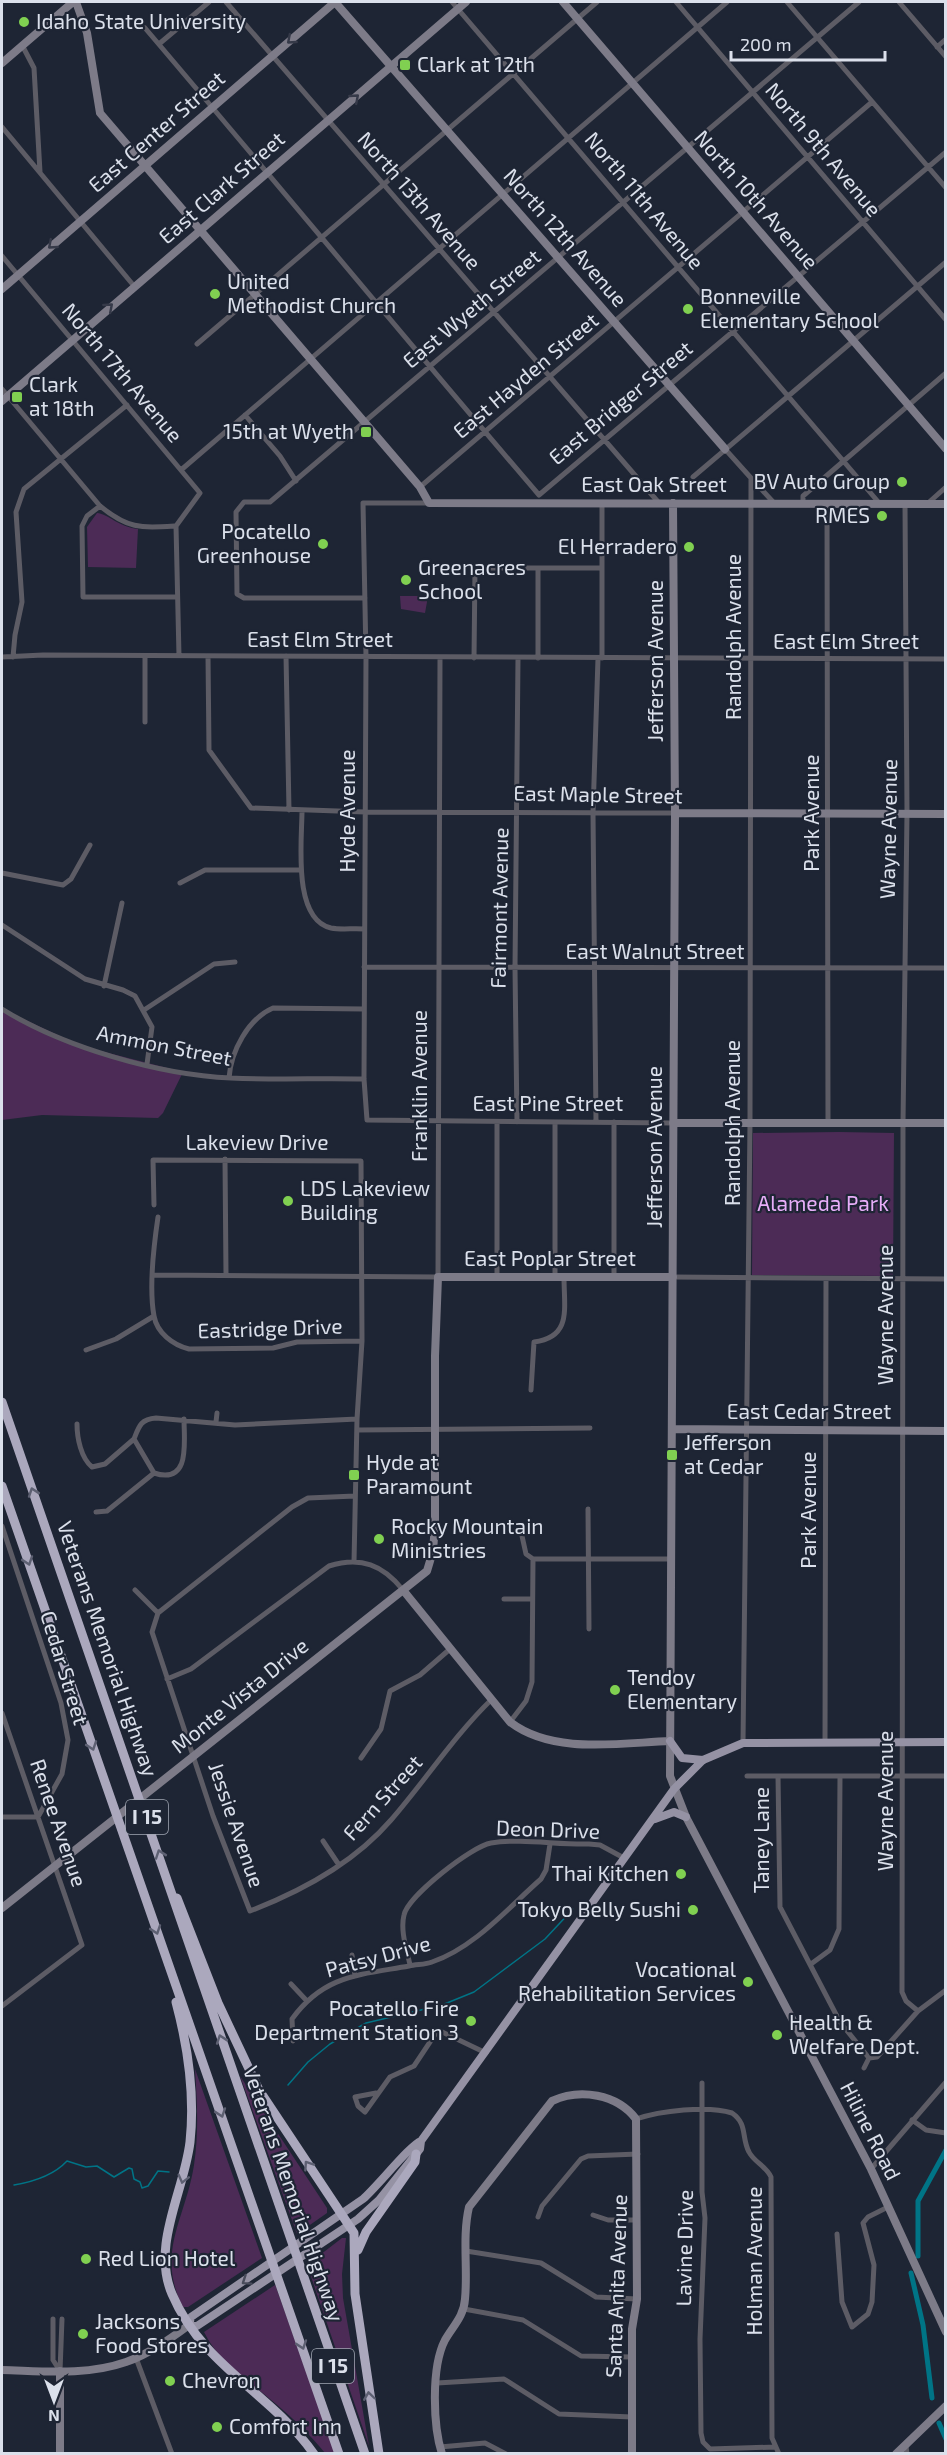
<svg xmlns="http://www.w3.org/2000/svg" width="947" height="2455" font-family="'Exo 2',sans-serif">
<style>
.green{fill:#4c2b56}
.lines{fill:none;stroke-linecap:round;stroke-linejoin:round}
.stream{stroke:#007486;stroke-width:1.5}
.canal{stroke:#007486;stroke-width:5}
.street{stroke:#5d5c65;stroke-width:5}
.secondary{stroke:#7d7b88;stroke-width:8}
.primary{stroke:#9592a4;stroke-width:8}
.highway{stroke:#aba8bd;stroke-width:9}
.oneway{stroke:#363a49}
.oneway2{stroke:#5d6072}
.oneway3{stroke:#484b5b}
.poi-dot{fill:#80d051;stroke:#1e2534;stroke-width:2}
.labels{text-anchor:middle;stroke-width:4.5;stroke-linejoin:round;paint-order:stroke}
.shield{fill:#1e2534;stroke:#a2a8b4;stroke-width:1.5}
.shield-label{font-size:20px;font-weight:bold;fill:#dbe0eb}
.poi-label{font-size:21px;fill:#dbe0eb;stroke:#1e2534;text-anchor:start}
.street-label{font-size:21px;fill:#dbe0eb;stroke:#1e2534}
.park-label{font-size:21px;fill:#e8aef9;stroke:#1e2534}
</style>
<rect width="100%" height="100%" fill="#1e2534"/>
<path class="green" d="M 97,513 C 109,514 118,527 138,529 L 136,568 L 88,567 L 87,527 Z
M 400,596 L 425,596 L 427,602 L 425,613 L 401,609 Z
M 2,1009 L 81,1046 L 183,1072 L 163,1113 L 158,1118 L 42,1115 L 2,1120 Z
M 839,1132 L 894,1133 L 893,1276 L 752,1275 L 753,1133 Z
M 195,2069 L 262,2258 L 188,2307 L 183,2307 C 155,2253 186,2218 194,2165 C 199,2133 197,2101 195,2069 Z
M 240,2076 L 327,2208 L 327,2213 L 297,2234 Z
M 342,2238 L 346,2238 L 342,2274 L 343,2298 L 369,2446 L 307,2265 Z
M 275,2285 L 276,2287 L 335,2453 L 325,2453 C 310,2435 294,2419 276,2404 C 250,2382 219,2363 204,2332 Z"/>
<g class="lines">
<path class="stream" d="M 288,2085 L 308,2062 L 330,2044 L 366,2023 L 442,2005 L 474,1992 L 545,1939 L 573,1909
M 14,2185 C 32,2182 54,2175 67,2161 L 86,2167 L 97,2166 L 114,2177 L 129,2168 L 132,2169 L 134,2179 L 140,2182 L 142,2188 L 148,2186 L 158,2171 L 169,2172"/>
<path class="canal" d="M 918,2256 L 918,2201 L 946,2150
M 911,2273 L 923,2325 L 932,2398
M 939,2423 L 946,2439"/>
<path class="street" d="M 226,2 L 659,503
M 452,2 L 880,504
M 676,2 L 946,320
M 787,2 L 946,188
M 899,2 L 946,57
M 145,28 C 277,183 406,340 539,495
M 159,44 L 209,2
M 22,45 L 34,68 L 40,172
M 937,47 L 946,39
M 2,127 L 134,286
M 2,256 L 200,493 L 176,526 L 179,656
M 197,344 L 597,2
M 2,389 L 100,506 C 128,529 140,528 176,526
M 245,415 L 280,456 L 296,481
M 725,449 L 751,478 L 750,1123 L 743,1743
M 181,470 L 727,2
M 693,477 L 946,262
M 751,478 L 775,504
M 420,487 L 872,102
M 539,495 L 946,152
M 429,503 L 363,503 L 366,657 L 364,1079 L 367,1120 L 673,1123
M 602,503 L 602,658
M 803,504 L 803,496 L 946,373
M 827,504 L 828,1123
M 905,504 L 907,813 L 903,1123 L 902,1992 L 906,2001 L 918,2011
M 927,504 L 946,487
M 100,506 L 87,516 L 82,526 L 83,597 L 177,597
M 538,568 L 538,658
M 365,598 L 244,598 L 237,594 L 236,512 L 244,502 L 270,502 L 859,2
M 208,656 L 209,750 L 251,808 L 365,812 L 675,813
M 286,656 L 289,810
M 2,657 L 43,655 L 946,659
M 13,657 L 15,635 L 22,602 L 16,512 L 24,489 L 127,405
M 474,658 L 475,568 L 602,568
M 145,722 L 145,656
M 302,811 C 302,840 292,919 331,928 C 341,930 354,928 364,929
M 2,873 L 63,885 L 71,879 L 90,845
M 180,883 L 205,870 L 301,870
M 2,925 L 85,979 L 123,990 L 135,996 L 152,1027 L 147,1064
M 364,967 L 946,968
M 104,986 L 122,903
M 2,1009 C 63,1047 159,1075 231,1078 C 275,1080 320,1078 364,1079
M 144,1010 L 214,964 L 235,962
M 229,1078 C 231,1051 248,1019 273,1008 L 364,1009
M 497,1122 L 497,1277
M 517,1122 L 515,968 L 518,658
M 555,1122 L 555,1277
M 596,1122 L 593,813 L 598,658
M 225,1159 L 226,1274
M 154,1205 L 153,1160 L 361,1161 L 362,1341 L 357,1419 L 354,1562
M 158,1217 C 154,1244 149,1289 154,1316 C 157,1333 173,1345 189,1349 L 273,1348 L 297,1342 L 362,1341
M 153,1275 L 438,1277 L 440,658
M 614,1277 L 614,1122
M 673,1277 L 946,1279
M 86,1350 L 116,1339 L 154,1316
M 531,1390 L 534,1342 C 572,1337 564,1309 564,1277
M 216,1422 L 217,1413
M 77,1424 C 77,1438 81,1458 92,1467 L 105,1464 L 134,1439 L 154,1473 C 191,1485 184,1442 184,1419
M 357,1430 L 590,1428
M 134,1439 C 139,1426 141,1419 156,1418 L 235,1425 L 357,1419
M 588,1509 L 589,1629
M 96,1512 L 107,1511 L 154,1473
M 2,1526 L 61,1703 L 68,1740 L 62,1774 L 38,1817 L 2,1817
M 522,1536 L 526,1554 L 533,1559
M 533,1559 L 671,1559
M 135,1590 L 158,1613
M 504,1599 L 531,1599
M 158,1613 L 152,1632 L 213,1816 L 250,1911 C 302,1891 354,1863 391,1820 C 425,1781 454,1736 491,1700
M 158,1613 L 292,1507 L 308,1498 L 355,1496
M 167,1679 L 191,1669 L 329,1566 C 361,1556 383,1565 403,1590
M 2,1713 L 82,1945 L 2,2006
M 510,1722 L 526,1701 L 532,1682 L 533,1559
M 825,1741 L 826,1279
M 361,1758 L 381,1729 L 390,1691 L 420,1675 L 450,1649
M 747,1776 L 946,1776
M 778,1776 L 780,1907 L 840,2022 L 869,2058
M 323,1841 L 339,1865
M 352,1955 L 355,1976
M 811,1964 L 830,1950 L 839,1929 L 840,1776
M 410,1965 C 407,1950 400,1931 404,1915 C 408,1896 472,1846 491,1843 C 522,1838 557,1845 589,1844 L 600,1845 L 624,1858
M 291,1984 L 306,2000
M 293,2041 L 292,2019 C 324,1975 359,1975 409,1966 C 416,1964 425,1965 432,1962 C 474,1948 508,1908 541,1879 L 546,1870 L 550,1844
M 869,2058 L 877,2057 L 918,2011 L 946,1990
M 864,2068 L 869,2058
M 702,2083 L 702,2192 L 705,2218 L 700,2339 L 701,2433 L 703,2442 L 710,2449 L 776,2447
M 376,2093 L 355,2097 L 358,2106 L 365,2112 L 390,2077 L 414,2066 L 438,2030 L 486,2053
M 636,2119 C 660,2111 707,2105 732,2113 C 748,2124 741,2137 749,2152 C 754,2162 766,2166 771,2177 L 772,2438 L 779,2454
M 912,2120 L 926,2130 L 946,2133
M 871,2169 L 946,2082
M 593,2215 L 608,2220 L 637,2220
M 538,2217 L 542,2206 L 581,2159 L 588,2156 L 638,2154
M 837,2234 L 842,2302 L 852,2327 L 868,2314 L 872,2302 L 874,2265 L 863,2223 L 868,2217 L 888,2207
M 466,2251 L 541,2263 L 596,2297 L 637,2299
M 464,2309 L 523,2320 L 581,2356 L 632,2357
M 53,2319 L 53,2360 L 60,2371
M 136,2358 L 172,2454
M 60,2371 L 62,2319
M 437,2383 L 504,2379 L 559,2414 L 632,2417
M 906,2446 L 907,2454
M 440,2447 L 485,2443 L 506,2454"/>
<path class="secondary" d="M 76,2 L 87,33 L 100,113 L 420,487 L 429,503 L 946,504
M 335,2 L 725,449
M 563,2 L 946,449
M 2,63 L 73,2
M 2,289 L 335,2
M 2,401 L 466,2
M 673,503 L 675,813 L 670,1776 L 686,1817 L 871,2169 L 946,2332
M 675,813 L 946,814
M 673,1123 L 946,1123
M 673,1429 L 946,1431
M 403,1590 L 510,1722 C 553,1755 619,1743 670,1741
M 2,1908 L 427,1571 L 433,1551 L 435,1525 L 435,1356 L 438,1277 L 673,1277
M 2,2370 C 42,2371 86,2376 126,2362 C 149,2354 170,2339 189,2325
M 60,2454 L 60,2371
M 442,2454 C 433,2426 431,2367 445,2340 C 453,2326 464,2316 465,2299 C 468,2269 462,2237 469,2207 L 552,2101 C 580,2088 617,2094 636,2119 L 637,2299 L 632,2329 L 632,2454
M 896,2454 L 946,2406"/>
<path class="primary" d="M 670,1741 L 682,1758 L 703,1760
M 655,1819 L 674,1812 L 686,1817
M 421,2141 C 411,2144 377,2187 363,2199 L 191,2317 L 189,2325 L 197,2326 L 358,2219 L 379,2200 L 420,2149 L 421,2141 L 674,1789 L 703,1760 L 743,1743 L 946,1742"/>
<path class="highway" d="M 2,1402 L 365,2454
M 2,1486 L 339,2454
M 177,1898 L 218,2003 L 259,2090 L 354,2233 L 355,2294 L 379,2454
M 176,2002 C 188,2047 195,2095 190,2142 C 184,2192 151,2245 172,2294 C 203,2367 271,2393 314,2454
M 358,2250 L 366,2232 L 415,2162 L 416,2154"/>
</g>
<defs><path id="oneway-chevron" d="M-2-3.5L2.5 0L-2 3.5" fill="none" stroke-width="1.6" stroke-linecap="round" stroke-linejoin="round" transform="scale(1.5)"/></defs>
<g class="oneway">
<use href="#oneway-chevron" transform="translate(291 40) rotate(139)"/>
<use href="#oneway-chevron" transform="translate(355 98) rotate(-41)"/>
<use href="#oneway-chevron" transform="translate(52 245) rotate(139)"/>
<use href="#oneway-chevron" transform="translate(109 307) rotate(-41)"/>
</g>
<g class="oneway2">
<use href="#oneway-chevron" transform="translate(33 1492) rotate(-109)"/>
<use href="#oneway-chevron" transform="translate(28 1561) rotate(71)"/>
<use href="#oneway-chevron" transform="translate(92 1746) rotate(71)"/>
<use href="#oneway-chevron" transform="translate(160 1854) rotate(-109)"/>
<use href="#oneway-chevron" transform="translate(156 1930) rotate(71)"/>
<use href="#oneway-chevron" transform="translate(221 2039) rotate(-109)"/>
<use href="#oneway-chevron" transform="translate(221 2113) rotate(71)"/>
<use href="#oneway-chevron" transform="translate(308 2165) rotate(-124)"/>
<use href="#oneway-chevron" transform="translate(183 2179) rotate(104)"/>
<use href="#oneway-chevron" transform="translate(302 2345) rotate(71)"/>
<use href="#oneway-chevron" transform="translate(369 2396) rotate(-98)"/>
</g>
<use class="oneway3" href="#oneway-chevron" transform="translate(246 2281) rotate(146)"/>
<g class="poi-dot">
<circle cx="24" cy="22" r="6"/>
<rect x="399" y="59" width="12" height="12" rx="3"/>
<circle cx="215" cy="294" r="6"/>
<circle cx="688" cy="309" r="6"/>
<rect x="11" y="391" width="12" height="12" rx="3"/>
<rect x="360" y="426" width="12" height="12" rx="3"/>
<circle cx="902" cy="482" r="6"/>
<circle cx="882" cy="516" r="6"/>
<circle cx="323" cy="544" r="6"/>
<circle cx="689" cy="547" r="6"/>
<circle cx="406" cy="580" r="6"/>
<circle cx="288" cy="1201" r="6"/>
<rect x="666" y="1449" width="12" height="12" rx="3"/>
<rect x="348" y="1469" width="12" height="12" rx="3"/>
<circle cx="379" cy="1539" r="6"/>
<circle cx="615" cy="1690" r="6"/>
<circle cx="681" cy="1874" r="6"/>
<circle cx="693" cy="1910" r="6"/>
<circle cx="748" cy="1982" r="6"/>
<circle cx="471" cy="2021" r="6"/>
<circle cx="777" cy="2035" r="6"/>
<circle cx="86" cy="2259" r="6"/>
<circle cx="83" cy="2334" r="6"/>
<circle cx="170" cy="2381" r="6"/>
<circle cx="217" cy="2427" r="6"/>
</g>
<g class="labels">
<g class="shield">
<rect x="126" y="1800" width="42" height="34" rx="4.5"/>
<rect x="312" y="2349" width="42" height="34" rx="4.5"/>
</g>
<g class="shield-label">
<text x="147" y="1824">I 15</text>
<text x="333" y="2373">I 15</text>
</g>
<g class="poi-label">
<text x="36" y="29">Idaho State University</text>
<text x="417" y="72">Clark at 12th</text>
<text x="227" y="289">United<tspan x="227" dy="24">Methodist Church</tspan></text>
<text x="700" y="304">Bonneville<tspan x="700" dy="24">Elementary School</tspan></text>
<text x="29" y="392">Clark<tspan x="29" dy="24">at 18th</tspan></text>
<text x="354" y="439" text-anchor="end">15th at Wyeth</text>
<text x="890" y="489" text-anchor="end">BV Auto Group</text>
<text x="870" y="523" text-anchor="end">RMES</text>
<text x="311" y="539" text-anchor="end">Pocatello<tspan x="311" dy="24">Greenhouse</tspan></text>
<text x="677" y="554" text-anchor="end">El Herradero</text>
<text x="418" y="575">Greenacres<tspan x="418" dy="24">School</tspan></text>
<text x="300" y="1196">LDS Lakeview<tspan x="300" dy="24">Building</tspan></text>
<text x="684" y="1450">Jefferson<tspan x="684" dy="24">at Cedar</tspan></text>
<text x="366" y="1470">Hyde at<tspan x="366" dy="24">Paramount</tspan></text>
<text x="391" y="1534">Rocky Mountain<tspan x="391" dy="24">Ministries</tspan></text>
<text x="627" y="1685">Tendoy<tspan x="627" dy="24">Elementary</tspan></text>
<text x="669" y="1881" text-anchor="end">Thai Kitchen</text>
<text x="681" y="1917" text-anchor="end">Tokyo Belly Sushi</text>
<text x="736" y="1977" text-anchor="end">Vocational<tspan x="736" dy="24">Rehabilitation Services</tspan></text>
<text x="459" y="2016" text-anchor="end">Pocatello Fire<tspan x="459" dy="24">Department Station 3</tspan></text>
<text x="789" y="2030">Health &amp;<tspan x="789" dy="24">Welfare Dept.</tspan></text>
<text x="98" y="2266">Red Lion Hotel</text>
<text x="95" y="2329">Jacksons<tspan x="95" dy="24">Food Stores</tspan></text>
<text x="182" y="2388">Chevron</text>
<text x="229" y="2434">Comfort Inn</text>
</g>
<g class="street-label">
<text transform="translate(157 132) rotate(-41)" y="7">East Center Street</text>
<text transform="translate(823 150) rotate(50)" y="7">North 9th Avenue</text>
<text transform="translate(222 188) rotate(-41)" y="7">East Clark Street</text>
<text transform="translate(756 200) rotate(49)" y="7">North 10th Avenue</text>
<text transform="translate(419 201) rotate(49)" y="7">North 13th Avenue</text>
<text transform="translate(644 201) rotate(50)" y="7">North 11th Avenue</text>
<text transform="translate(565 238) rotate(49)" y="7">North 12th Avenue</text>
<text transform="translate(472 309) rotate(-40)" y="7">East Wyeth Street</text>
<text transform="translate(122 373) rotate(50)" y="7">North 17th Avenue</text>
<text transform="translate(526 376) rotate(-40)" y="7">East Hayden Street</text>
<text transform="translate(621 403) rotate(-40)" y="7">East Bridger Street</text>
<text x="654" y="492">East Oak Street</text>
<text transform="translate(734 637) rotate(-90)" y="7">Randolph Avenue</text>
<text x="320" y="647">East Elm Street</text>
<text x="846" y="649">East Elm Street</text>
<text transform="translate(656 661) rotate(-90)" y="7">Jefferson Avenue</text>
<text transform="translate(598 795) rotate(1)" y="7">East Maple Street</text>
<text transform="translate(348 811) rotate(-90)" y="7">Hyde Avenue</text>
<text transform="translate(812 813) rotate(-90)" y="7">Park Avenue</text>
<text transform="translate(889 829) rotate(-89)" y="7">Wayne Avenue</text>
<text transform="translate(500 908) rotate(-89)" y="7">Fairmont Avenue</text>
<text x="655" y="959">East Walnut Street</text>
<text transform="translate(164 1046) rotate(11)" y="7">Ammon Street</text>
<text transform="translate(420 1086) rotate(-90)" y="7">Franklin Avenue</text>
<text x="548" y="1111">East Pine Street</text>
<text transform="translate(733 1123) rotate(-90)" y="7">Randolph Avenue</text>
<text x="257" y="1150">Lakeview Drive</text>
<text transform="translate(655 1147) rotate(-90)" y="7">Jefferson Avenue</text>
<text x="550" y="1266">East Poplar Street</text>
<text transform="translate(886 1315) rotate(-90)" y="7">Wayne Avenue</text>
<text transform="translate(270 1329) rotate(-2)" y="7">Eastridge Drive</text>
<text x="809" y="1419">East Cedar Street</text>
<text transform="translate(809 1510) rotate(-90)" y="7">Park Avenue</text>
<text transform="translate(107 1649) rotate(71)" y="7">Veterans Memorial Highway</text>
<text transform="translate(64 1668) rotate(73)" y="7">Cedar Street</text>
<text transform="translate(240 1696) rotate(-39)" y="7">Monte Vista Drive</text>
<text transform="translate(383 1798) rotate(-48)" y="7">Fern Street</text>
<text transform="translate(886 1801) rotate(-90)" y="7">Wayne Avenue</text>
<text transform="translate(58 1823) rotate(71)" y="7">Renee Avenue</text>
<text transform="translate(236 1825) rotate(71)" y="7">Jessie Avenue</text>
<text transform="translate(548 1830) rotate(2)" y="7">Deon Drive</text>
<text transform="translate(762 1840) rotate(-90)" y="7">Taney Lane</text>
<text transform="translate(378 1957) rotate(-15)" y="7">Patsy Drive</text>
<text transform="translate(870 2131) rotate(63)" y="7">Hiline Road</text>
<text transform="translate(293 2194) rotate(71)" y="7">Veterans Memorial Highway</text>
<text transform="translate(685 2248) rotate(-89)" y="7">Lavine Drive</text>
<text transform="translate(755 2261) rotate(-90)" y="7">Holman Avenue</text>
<text transform="translate(617 2286) rotate(-88)" y="7">Santa Anita Avenue</text>
</g>
<g class="park-label">
<text x="823" y="1211">Alameda Park</text>
</g>
</g>
<rect width="947" height="2455" fill="none" stroke="#dbe0eb" stroke-width="6"/>
<g transform="translate(54 2401) rotate(180)" stroke="#1e2534" stroke-width="4.5" paint-order="stroke">
<path d="M0-4.5L10 22L0 15L-10 22Z" fill="#dbe0eb"/>
<text y="-9" font-size="16" font-weight="bold" text-anchor="middle" fill="#dbe0eb">N</text>
</g>
<path d="M731 51v9h154v-9" fill="none" stroke="#dbe0eb" stroke-width="3"/>
<text x="740" y="51" font-size="18" fill="#dbe0eb" stroke="#1e2534" stroke-width="4.5" paint-order="stroke">200 m</text>
</svg>
